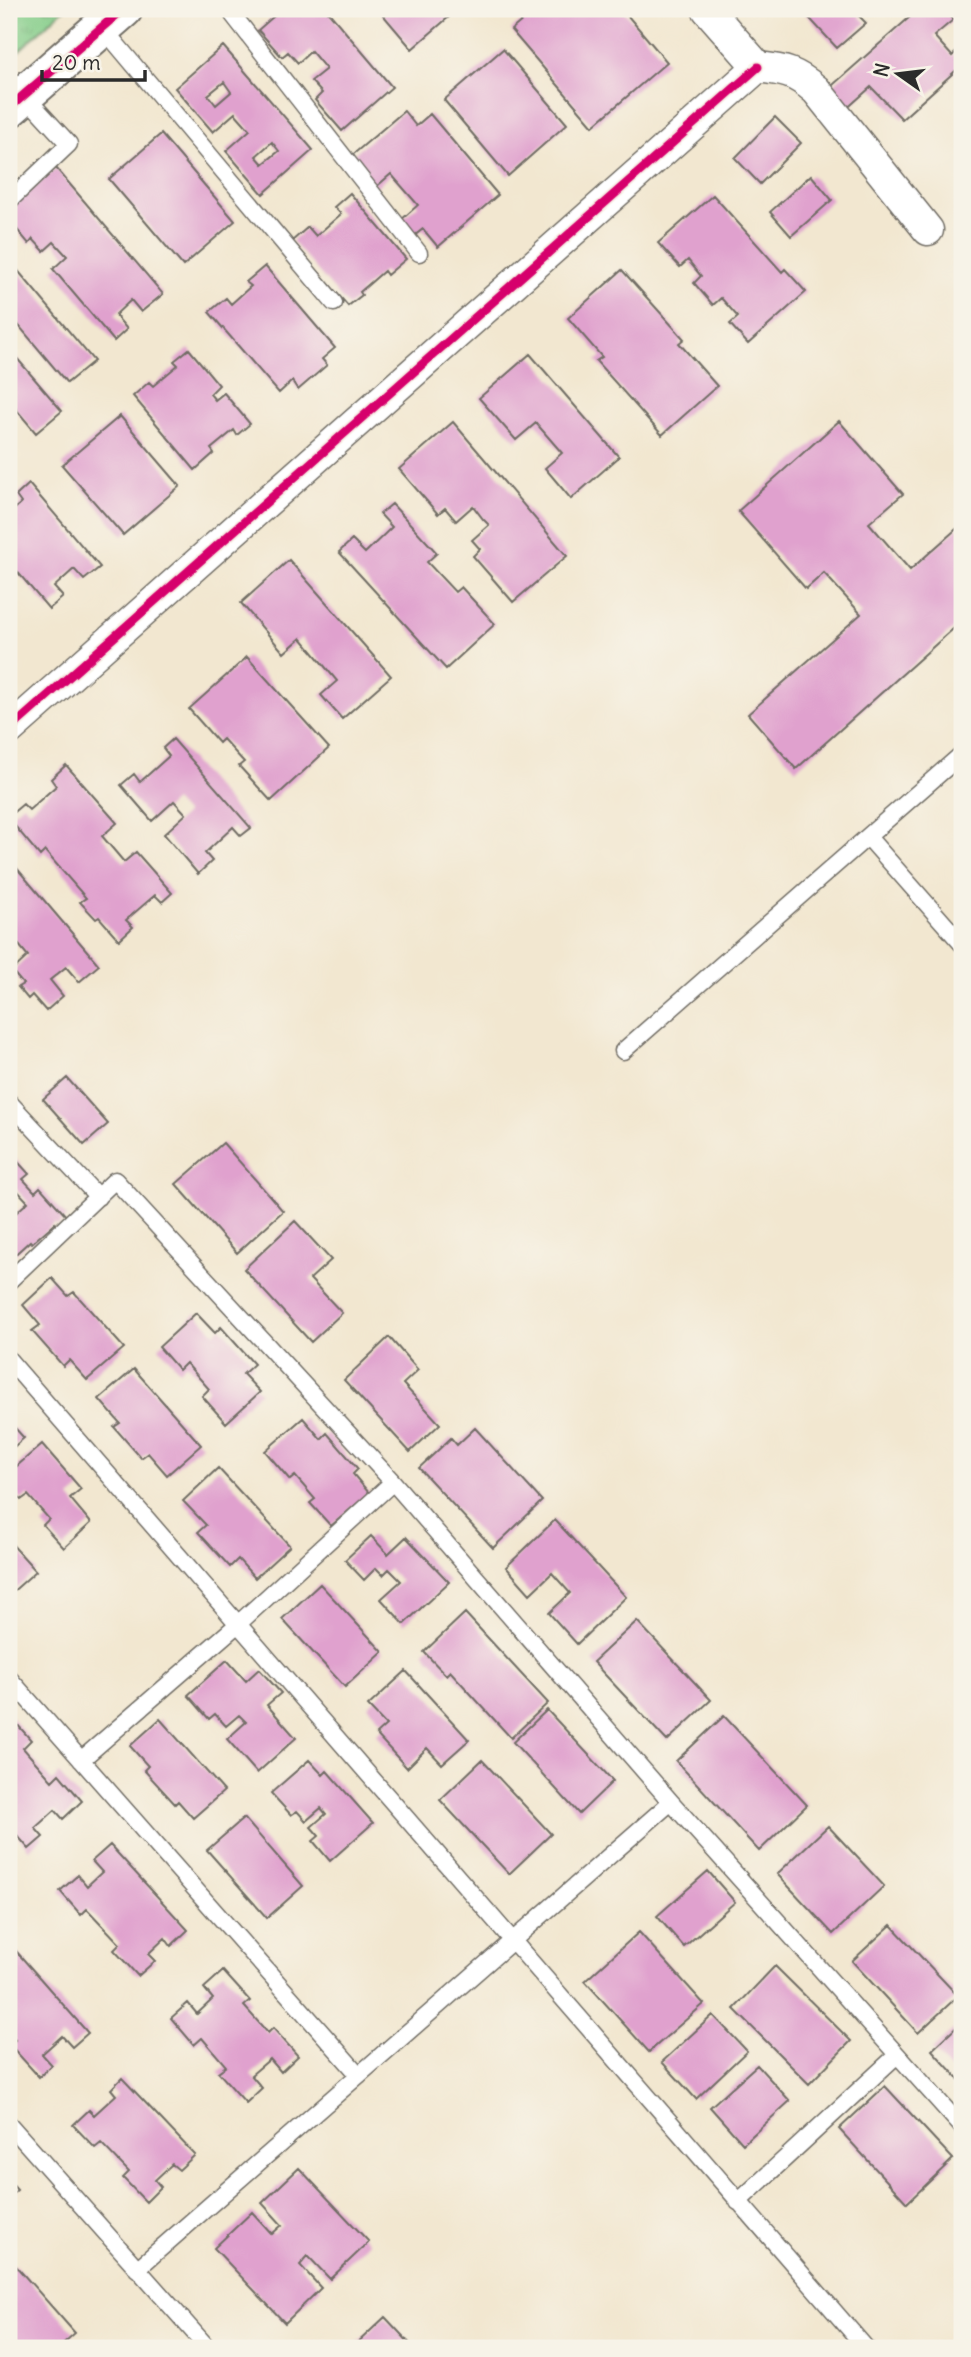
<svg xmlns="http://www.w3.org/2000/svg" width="971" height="2357" font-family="Delius,sans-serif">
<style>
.grass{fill:url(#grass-tufts);stroke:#587c5a;stroke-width:2}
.building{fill:#e0a1ce;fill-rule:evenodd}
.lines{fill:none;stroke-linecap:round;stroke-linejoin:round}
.service-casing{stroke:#716d65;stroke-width:19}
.minor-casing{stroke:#716d65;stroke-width:33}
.tertiary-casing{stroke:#716d65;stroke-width:42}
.service{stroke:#fff;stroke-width:16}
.minor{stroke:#fff;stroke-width:30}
.tertiary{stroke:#fff;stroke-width:38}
.cycleway-casing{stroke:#f7f3e8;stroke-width:13}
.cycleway{stroke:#d6006c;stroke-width:9}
</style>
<defs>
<pattern id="grass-tufts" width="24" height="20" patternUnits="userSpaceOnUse" patternTransform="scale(1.75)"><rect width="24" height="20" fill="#84cd89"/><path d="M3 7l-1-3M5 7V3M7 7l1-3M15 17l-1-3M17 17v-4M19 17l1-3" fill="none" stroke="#72b076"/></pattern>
</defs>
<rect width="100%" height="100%" fill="#f7f3e8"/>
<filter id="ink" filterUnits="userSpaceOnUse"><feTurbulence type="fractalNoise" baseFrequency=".0143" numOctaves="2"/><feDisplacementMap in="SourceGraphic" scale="14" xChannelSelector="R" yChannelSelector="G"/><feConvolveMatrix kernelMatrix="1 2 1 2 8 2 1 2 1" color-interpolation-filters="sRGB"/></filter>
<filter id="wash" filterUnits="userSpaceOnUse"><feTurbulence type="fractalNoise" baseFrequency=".00686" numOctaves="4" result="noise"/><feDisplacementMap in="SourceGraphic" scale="28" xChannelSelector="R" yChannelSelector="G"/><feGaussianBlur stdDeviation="1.57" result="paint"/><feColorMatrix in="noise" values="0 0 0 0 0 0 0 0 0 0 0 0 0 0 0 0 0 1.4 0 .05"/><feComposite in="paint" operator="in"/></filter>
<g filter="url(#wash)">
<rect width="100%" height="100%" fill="#f2e7d0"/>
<path class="grass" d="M 9,9 L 64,9 L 9,60 Z"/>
<g id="blocks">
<path class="building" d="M 282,9 L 326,9 L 392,87 L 342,131 L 315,100 L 322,93 L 311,81 L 326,69 L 311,51 L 298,63 L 288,52 L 282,57 L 258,30 Z
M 378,9 L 458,9 L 412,49 Z
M 536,9 L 622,9 L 667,62 L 593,126 L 511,30 Z
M 801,9 L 867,9 L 859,16 L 866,23 L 837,48 Z
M 919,9 L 943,9 L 953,20 L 934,36 L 952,56 L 962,47 L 962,65 L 902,119 L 871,87 L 844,111 L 826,91 Z
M 223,46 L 313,150 L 263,194 L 226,151 L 250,130 L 235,113 L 213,132 L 175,88 ZM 224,82 L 231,92 L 216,105 L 208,95 ZM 272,142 L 279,151 L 263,164 L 256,156 Z
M 503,49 L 567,124 L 508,176 L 444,100 Z
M 404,111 L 416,126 L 430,114 L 498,195 L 438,247 L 423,229 L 414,236 L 401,220 L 418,205 L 391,174 L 376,187 L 350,157 Z
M 775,117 L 801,143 L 760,184 L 735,158 Z
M 161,134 L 235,221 L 183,266 L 109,179 Z
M 56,168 L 163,294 L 141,312 L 131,300 L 115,315 L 127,329 L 114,341 L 53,269 L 67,256 L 54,242 L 44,251 L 33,239 L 29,244 L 9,220 L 9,209 Z
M 811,175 L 832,200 L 791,236 L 770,212 Z
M 350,193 L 406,259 L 387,275 L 384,271 L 360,292 L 362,295 L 348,306 L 292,241 L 308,227 L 316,236 L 341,214 L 334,207 Z
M 713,195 L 782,272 L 785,269 L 806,292 L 748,344 L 730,324 L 738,317 L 721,298 L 713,305 L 694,283 L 701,276 L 688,260 L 680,267 L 658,243 Z
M 9,260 L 94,361 L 67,383 L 9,314 Z
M 265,266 L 335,348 L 322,359 L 327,365 L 298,390 L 292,381 L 279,393 L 209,312 L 226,298 L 231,304 L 251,286 L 246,282 Z
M 622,270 L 684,339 L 679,343 L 717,386 L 662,435 L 596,361 L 602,357 L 568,318 Z
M 9,349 L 62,411 L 36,433 L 9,401 Z
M 189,349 L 219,385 L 210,394 L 215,400 L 224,393 L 250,424 L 237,435 L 234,430 L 211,449 L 214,453 L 195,470 L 133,396 L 149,382 L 153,386 L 178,365 L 174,361 Z
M 530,354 L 619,457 L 571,499 L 545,468 L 562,453 L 536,423 L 516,440 L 479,398 Z
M 120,416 L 180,486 L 123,535 L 62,465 Z
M 839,421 L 903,494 L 869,523 L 910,570 L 962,524 L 962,621 L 796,769 L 748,714 L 861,614 L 824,573 L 806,589 L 738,511 Z
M 453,422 L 567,556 L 513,602 L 473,556 L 480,549 L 472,540 L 489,525 L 483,519 L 473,506 L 456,521 L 445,508 L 438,514 L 399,469 Z
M 29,484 L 100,567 L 84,580 L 74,569 L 54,587 L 63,597 L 49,609 L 9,562 L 9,514 L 21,503 L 16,496 Z
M 392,504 L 437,553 L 427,562 L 455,592 L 461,587 L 495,624 L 446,669 L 339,552 L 352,540 L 365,553 L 392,527 L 380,514 Z
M 289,560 L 391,676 L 342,719 L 321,695 L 337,681 L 301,638 L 284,653 L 241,603 Z
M 247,657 L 329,748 L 271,801 L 239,766 L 244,762 L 223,739 L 219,743 L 189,709 Z
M 173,739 L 251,828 L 241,836 L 233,827 L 205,853 L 212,861 L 198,874 L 164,834 L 186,814 L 174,801 L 152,821 L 121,785 L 134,774 L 140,782 L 169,756 L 163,748 Z
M 66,765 L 117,823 L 102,836 L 124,862 L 136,852 L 172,893 L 162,902 L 155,895 L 126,920 L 133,927 L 119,940 L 99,917 L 96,919 L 80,902 L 86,898 L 45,851 L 40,856 L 9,819 L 9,816 L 23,804 L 29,810 L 56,786 L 51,779 Z
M 9,859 L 99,965 L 79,982 L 66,967 L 50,980 L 63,996 L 46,1011 L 32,995 L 28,999 L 18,987 L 23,984 L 12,971 L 28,956 L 9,933 Z
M 67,1078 L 108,1124 L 84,1145 L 43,1099 Z
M 223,1143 L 283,1211 L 237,1253 L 176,1184 Z
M 9,1152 L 29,1174 L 23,1179 L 35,1192 L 40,1187 L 67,1217 L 57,1226 L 55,1223 L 32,1243 L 30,1241 L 9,1260 L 9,1219 L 28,1202 L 15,1188 L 9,1193 Z
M 295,1221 L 331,1260 L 310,1279 L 342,1313 L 311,1342 L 244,1269 Z
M 962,1229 L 962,1264 L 958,1255 L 957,1245 Z
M 52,1278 L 68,1296 L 74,1292 L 124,1348 L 87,1380 L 69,1360 L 63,1366 L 32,1331 L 40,1325 L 23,1305 Z
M 196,1313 L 215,1333 L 221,1327 L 254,1364 L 243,1374 L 260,1392 L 226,1423 L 202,1396 L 209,1389 L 186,1363 L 179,1370 L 159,1347 Z
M 389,1337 L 418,1370 L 403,1384 L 440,1424 L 410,1452 L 344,1380 Z
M 134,1369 L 201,1445 L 167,1475 L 148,1453 L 141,1458 L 114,1427 L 120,1423 L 99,1399 Z
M 303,1418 L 321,1439 L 327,1433 L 358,1469 L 353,1474 L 369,1493 L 331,1526 L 310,1503 L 315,1499 L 295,1476 L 290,1480 L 265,1451 Z
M 9,1426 L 13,1430 L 15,1428 L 24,1438 L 9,1451 Z
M 475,1428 L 542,1501 L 493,1548 L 419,1468 L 451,1438 L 457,1445 Z
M 42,1444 L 81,1489 L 70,1498 L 91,1523 L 64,1548 L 43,1525 L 49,1519 L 28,1495 L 21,1500 L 9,1486 L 9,1473 Z
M 218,1468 L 290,1546 L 255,1578 L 238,1559 L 230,1567 L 198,1532 L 206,1525 L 183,1501 Z
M 555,1520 L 626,1597 L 577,1644 L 549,1613 L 570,1593 L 552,1573 L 530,1594 L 506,1567 Z
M 371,1536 L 388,1554 L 406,1537 L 449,1582 L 404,1624 L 381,1599 L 401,1581 L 389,1569 L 383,1575 L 376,1568 L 364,1580 L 345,1560 Z
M 9,1541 L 36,1571 L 9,1595 Z
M 320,1584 L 383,1652 L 345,1687 L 282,1619 Z
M 465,1613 L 548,1703 L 511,1738 L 450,1671 L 446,1675 L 424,1652 Z
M 637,1621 L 711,1700 L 667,1741 L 593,1662 Z
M 227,1660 L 246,1681 L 259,1669 L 281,1693 L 267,1705 L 296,1738 L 257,1773 L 227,1739 L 246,1722 L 239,1715 L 226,1726 L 215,1714 L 209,1719 L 188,1695 Z
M 406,1671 L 469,1740 L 442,1764 L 427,1748 L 407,1768 L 376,1734 L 386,1725 L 368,1706 Z
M 547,1710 L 613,1781 L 579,1814 L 513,1742 Z
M 9,1715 L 31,1740 L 23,1748 L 52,1781 L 59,1774 L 82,1801 L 63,1819 L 55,1810 L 35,1828 L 43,1837 L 29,1849 L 9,1826 Z
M 724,1716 L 807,1805 L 759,1851 L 676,1761 Z
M 160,1719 L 224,1791 L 193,1818 L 178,1801 L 175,1804 L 144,1770 L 148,1766 L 130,1746 Z
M 309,1760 L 323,1775 L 327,1771 L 373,1823 L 330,1861 L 313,1841 L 319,1836 L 311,1827 L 326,1814 L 321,1808 L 306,1821 L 297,1811 L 291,1815 L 271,1793 Z
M 482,1760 L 551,1834 L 509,1874 L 440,1800 Z
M 244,1818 L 303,1886 L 267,1918 L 207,1850 Z
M 828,1826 L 884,1886 L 833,1934 L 777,1874 Z
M 110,1845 L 188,1930 L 171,1946 L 165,1938 L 148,1954 L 155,1961 L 138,1976 L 114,1950 L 120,1944 L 87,1909 L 81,1915 L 60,1891 L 78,1875 L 87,1886 L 102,1872 L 92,1861 Z
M 708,1871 L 735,1902 L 684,1947 L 657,1916 Z
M 891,1925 L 958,1996 L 918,2033 L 852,1961 Z
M 639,1932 L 704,2004 L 649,2052 L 585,1981 Z
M 9,1943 L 88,2033 L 72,2047 L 62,2036 L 42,2054 L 52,2065 L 39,2077 L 10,2045 L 15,2040 L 9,2032 Z
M 775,1966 L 851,2041 L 809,2084 L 734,2009 Z
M 223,1971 L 250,2001 L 244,2006 L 268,2033 L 273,2028 L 298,2056 L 281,2072 L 270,2059 L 251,2075 L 262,2088 L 246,2103 L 218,2072 L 226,2066 L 202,2038 L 194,2045 L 171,2018 L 188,2003 L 197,2014 L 213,1999 L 204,1988 Z
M 713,2015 L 747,2051 L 696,2099 L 662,2062 Z
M 962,2022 L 962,2083 L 932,2050 Z
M 757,2065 L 790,2101 L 743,2144 L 710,2107 Z
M 122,2078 L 195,2155 L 179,2170 L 172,2164 L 155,2180 L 161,2187 L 146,2202 L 123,2178 L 129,2172 L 101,2143 L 95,2148 L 73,2125 L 89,2110 L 94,2115 L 116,2095 L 111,2089 Z
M 885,2086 L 953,2159 L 907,2203 L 839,2129 Z
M 299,2168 L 369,2242 L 330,2279 L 308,2256 L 300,2265 L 321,2288 L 285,2323 L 214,2248 L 252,2212 L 272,2234 L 282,2225 L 262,2203 Z
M 9,2181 L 17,2190 L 9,2197 Z
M 15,2265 L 75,2333 L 58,2348 L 9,2348 L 9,2271 Z
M 385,2317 L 414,2348 L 356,2348 L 354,2346 Z"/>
</g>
</g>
<g filter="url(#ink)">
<use href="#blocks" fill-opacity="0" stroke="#716d65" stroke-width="2"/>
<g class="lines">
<g class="service-casing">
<path id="service" d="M 239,9 L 233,15 L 419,253
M 102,27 L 334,303
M 9,201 L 69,144 L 24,95
M 868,837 L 962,944
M 623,1051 L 962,754
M 9,1102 L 98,1197
M 9,1281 L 115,1180 L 393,1482 L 671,1802 L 962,2127
M 9,1360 L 866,2348
M 9,1678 L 359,2075
M 81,1760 L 238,1624 L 393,1482
M 9,2124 L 208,2348
M 738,2202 L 897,2055
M 137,2269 L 671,1802"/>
</g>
<g class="minor-casing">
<path id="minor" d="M 707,9 L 758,67 C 785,70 795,72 816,90 L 928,230
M 9,730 L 758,67"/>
</g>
<g class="tertiary-casing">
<path id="tertiary" d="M 9,108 L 123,9"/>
</g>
<use href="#service" class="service"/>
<use href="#minor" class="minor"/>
<use href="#tertiary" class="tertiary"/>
<g class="cycleway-casing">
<path id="cycleway" d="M 9,108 L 123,9
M 9,730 L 758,67"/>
</g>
<use href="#cycleway" class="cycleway"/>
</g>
</g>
<rect width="971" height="2357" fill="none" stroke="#f7f3e8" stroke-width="35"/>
<g transform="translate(898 74) rotate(284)" stroke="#f7f3e8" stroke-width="5" paint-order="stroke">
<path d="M0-5L12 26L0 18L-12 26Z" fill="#2b2b2b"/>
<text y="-10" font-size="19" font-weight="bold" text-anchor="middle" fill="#2b2b2b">N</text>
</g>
<path d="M42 70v10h103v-10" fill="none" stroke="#2b2b2b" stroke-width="3.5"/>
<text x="52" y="70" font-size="21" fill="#2b2b2b" stroke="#f7f3e8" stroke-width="5" paint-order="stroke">20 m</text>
</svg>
